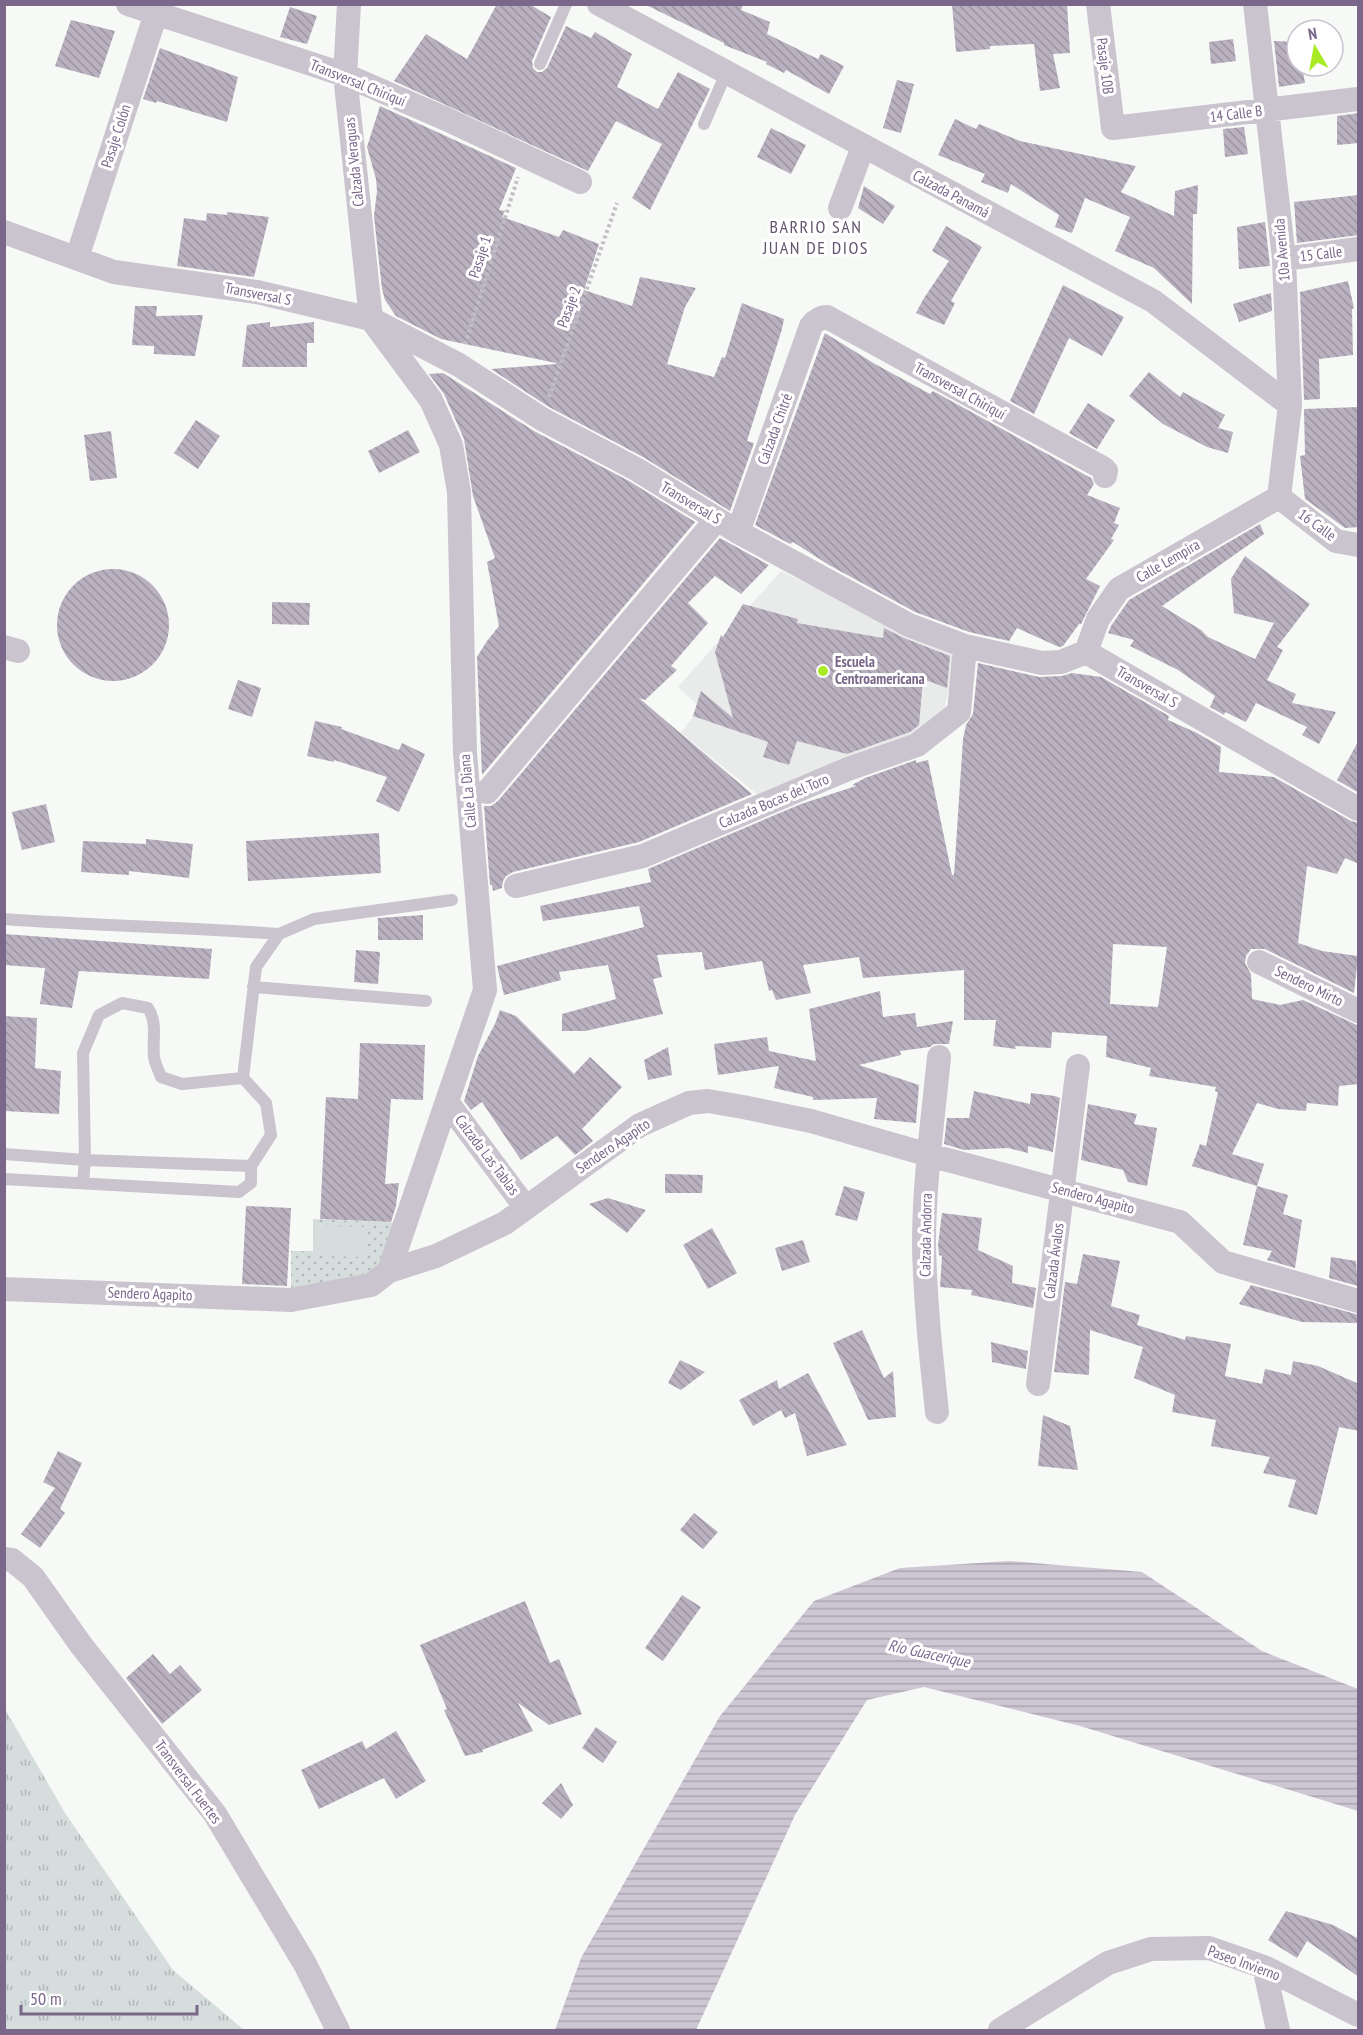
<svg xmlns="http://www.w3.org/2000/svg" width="1363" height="2035" font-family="'PT Sans Narrow',sans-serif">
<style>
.built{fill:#e9eaea}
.grass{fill:url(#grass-tufts)}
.park{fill:url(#park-dots)}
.garden{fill:#d5dedc}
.water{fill:url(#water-rules)}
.building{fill:url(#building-back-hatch);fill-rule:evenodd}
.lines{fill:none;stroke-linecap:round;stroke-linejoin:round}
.path{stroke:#c1bec4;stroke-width:4;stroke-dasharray:3 3;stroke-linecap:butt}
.lane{stroke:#c9c4cd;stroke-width:12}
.street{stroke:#c9c4cd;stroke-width:24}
.poi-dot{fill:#a8eb24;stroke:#fff;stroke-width:2}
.labels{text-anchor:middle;stroke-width:6;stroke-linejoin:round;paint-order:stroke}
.street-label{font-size:15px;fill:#7a6789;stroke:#fff}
.poi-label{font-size:15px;font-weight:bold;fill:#7a6789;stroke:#fff;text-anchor:start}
.water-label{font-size:16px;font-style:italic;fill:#7b6d93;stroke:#fff}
.quarter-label{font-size:18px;letter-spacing:1.5px;fill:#63556e;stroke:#fff}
</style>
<defs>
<pattern id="grass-tufts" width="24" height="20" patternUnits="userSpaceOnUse" patternTransform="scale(1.5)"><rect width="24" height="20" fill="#d5dedc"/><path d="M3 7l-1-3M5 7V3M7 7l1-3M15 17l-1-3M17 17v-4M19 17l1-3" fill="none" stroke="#b2b8b8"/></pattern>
<pattern id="park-dots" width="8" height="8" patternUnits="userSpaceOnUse" patternTransform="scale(1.5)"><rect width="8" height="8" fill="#d5dedc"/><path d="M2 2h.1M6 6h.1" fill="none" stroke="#b2b8b8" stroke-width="1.8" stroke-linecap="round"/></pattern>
<pattern id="water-rules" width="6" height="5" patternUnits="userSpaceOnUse" patternTransform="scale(1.5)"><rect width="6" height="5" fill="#cdc7d4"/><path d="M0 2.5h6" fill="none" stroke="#aba5b2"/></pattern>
<pattern id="building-back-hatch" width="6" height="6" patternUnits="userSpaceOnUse" patternTransform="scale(1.5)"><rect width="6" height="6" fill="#b9b1bf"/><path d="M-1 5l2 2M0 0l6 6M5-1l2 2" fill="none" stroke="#9b94a1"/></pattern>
</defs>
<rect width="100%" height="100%" fill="#f7f9f7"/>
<path class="built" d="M 781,571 L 956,655 L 944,711 L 927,735 L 763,799 L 681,733 L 700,707 L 678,687 Z"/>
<path class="grass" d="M 5,1709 L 65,1813 L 173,1970 L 244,2030 L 5,2030 Z"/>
<path class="park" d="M 313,1219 L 406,1223 L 389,1271 L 291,1300 L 291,1251 L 313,1251 Z"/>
<path class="garden" d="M 314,1226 L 366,1227 L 366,1257 L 313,1256 Z"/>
<path class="water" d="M 1009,1561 L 1142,1572 L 1262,1651 L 1358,1689 L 1358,1811 L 1080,1726 L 924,1687 L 867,1700 L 795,1815 L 696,2030 L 555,2030 L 581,1958 L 720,1716 L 814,1601 L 900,1568 Z"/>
<path class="building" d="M 497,4 L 529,4 L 551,17 L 532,61 L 533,68 L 537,72 L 542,72 L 547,68 L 566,26 L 591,38 L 595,32 L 632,54 L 617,87 L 658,109 L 678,72 L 710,89 L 650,210 L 632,198 L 662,144 L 616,121 L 588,171 L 394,81 L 426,34 L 467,59 Z
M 644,4 L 743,4 L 741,10 L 770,22 L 767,34 L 818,59 L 821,54 L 844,66 L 829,94 L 786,70 L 784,73 L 766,64 L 767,62 L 724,45 L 724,43 Z
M 952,4 L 1067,4 L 1070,53 L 1053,54 L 1060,88 L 1040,91 L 1034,44 L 990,46 L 990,49 L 956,52 Z
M 290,7 L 317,16 L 307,44 L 280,37 Z
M 71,20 L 115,31 L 99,78 L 55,66 Z
M 1233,39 L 1236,61 L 1211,64 L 1209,42 Z
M 1274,41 L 1297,42 L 1297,66 L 1302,66 L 1305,83 L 1279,87 Z
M 160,48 L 238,77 L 227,122 L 157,101 L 156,103 L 143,99 Z
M 897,80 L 914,84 L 901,133 L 883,128 Z
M 380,106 L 516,168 L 499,210 L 505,211 L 502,217 L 559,237 L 563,230 L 599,244 L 584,290 L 632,306 L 640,277 L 696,288 L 685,307 L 667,364 L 714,377 L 722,357 L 725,358 L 742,303 L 784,319 L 782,329 L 747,441 L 754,443 L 730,511 L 643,457 L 549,407 L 491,369 L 556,364 L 556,363 L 441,339 L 396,316 L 385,300 L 382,289 L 374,216 L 377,191 L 376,179 L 367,147 Z
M 1359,113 L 1359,143 L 1337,145 L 1337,116 Z
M 955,119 L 976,129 L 979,124 L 1020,141 L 1136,166 L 1121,192 L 1174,216 L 1175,191 L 1198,185 L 1197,214 L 1193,214 L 1192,304 L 1154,268 L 1115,251 L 1130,217 L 1085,198 L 1072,233 L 1055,227 L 1059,215 L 1011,184 L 1008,193 L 981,182 L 985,174 L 938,155 Z
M 1244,127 L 1248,154 L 1225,157 L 1223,129 Z
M 771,128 L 806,145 L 791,174 L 757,157 Z
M 864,186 L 895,206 L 883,224 L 858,208 Z
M 1359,195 L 1359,235 L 1297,243 L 1294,202 Z
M 227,212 L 269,217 L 254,277 L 177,266 L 184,218 L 206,221 L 207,213 L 227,215 Z
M 1265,222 L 1270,266 L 1239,269 L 1237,227 Z
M 946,226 L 982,247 L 951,301 L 955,303 L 944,325 L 916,313 L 924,298 L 949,261 L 932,251 Z
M 1348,281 L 1354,308 L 1352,309 L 1353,355 L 1319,359 L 1320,399 L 1304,400 L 1300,292 Z
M 1063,285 L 1124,317 L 1102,356 L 1069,338 L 1034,414 L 1010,401 Z
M 1271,293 L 1272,311 L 1239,322 L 1233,304 Z
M 135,306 L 157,306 L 156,316 L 203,315 L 195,356 L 154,354 L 154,346 L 132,345 Z
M 270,322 L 270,327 L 314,322 L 314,343 L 307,343 L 307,367 L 242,367 L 247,325 Z
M 825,333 L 875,364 L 930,394 L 933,391 L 1091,478 L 1094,484 L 1087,495 L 1120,508 L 1114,523 L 1119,525 L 1111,539 L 1114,540 L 1086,579 L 1100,586 L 1081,624 L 1079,624 L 1063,646 L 1059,647 L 1017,628 L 1009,641 L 969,632 L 915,612 L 829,565 L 793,542 L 790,544 L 755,525 Z
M 1149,372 L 1180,397 L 1183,392 L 1225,415 L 1218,428 L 1233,432 L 1228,453 L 1207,447 L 1163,424 L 1129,396 Z
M 443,373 L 534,431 L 629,481 L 695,522 L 482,775 L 477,657 L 487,641 L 499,626 L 487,562 L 495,558 L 473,496 L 464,439 L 444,394 L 429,374 Z
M 1088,403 L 1115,420 L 1097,449 L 1069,433 Z
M 1359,407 L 1359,527 L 1345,528 L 1305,499 L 1300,456 L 1305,455 L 1304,409 Z
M 196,420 L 220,436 L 198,469 L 174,453 Z
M 408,430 L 420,452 L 379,473 L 368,451 Z
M 111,431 L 117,478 L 90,481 L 84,435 Z
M 1260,524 L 1264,534 L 1162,606 L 1201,630 L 1208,637 L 1255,659 L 1274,623 L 1234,613 L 1231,579 L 1245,556 L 1310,604 L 1277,647 L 1283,650 L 1267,680 L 1296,694 L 1292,703 L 1336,712 L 1319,744 L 1302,735 L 1307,727 L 1256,703 L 1246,722 L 1225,712 L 1224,715 L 1210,707 L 1215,696 L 1178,670 L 1130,646 L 1134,640 L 1108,633 L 1111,626 L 1129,600 Z
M 720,538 L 769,565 L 741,594 L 715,576 L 688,603 L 708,623 L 671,666 L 677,670 L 645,700 L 639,698 L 752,794 L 639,842 L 513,872 L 506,876 L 503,881 L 502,888 L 493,891 L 492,885 L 490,885 L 484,806 L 491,806 L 498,801 Z
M57 625a56 56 0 1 1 112 0a56 56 0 1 1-112 0Z
M 272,602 L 310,603 L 309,625 L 272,624 Z
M 743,604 L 798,619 L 797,623 L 883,638 L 884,628 L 904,638 L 950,656 L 947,688 L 923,679 L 919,725 L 910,732 L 847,754 L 797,741 L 789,765 L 763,757 L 768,742 L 693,716 L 701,691 L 733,718 L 715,652 L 721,635 L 723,637 Z
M 978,663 L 1039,677 L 1062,676 L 1072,673 L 1101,677 L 1169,716 L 1168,720 L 1197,733 L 1221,747 L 1219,772 L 1274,777 L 1351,821 L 1359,823 L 1359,864 L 1345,858 L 1337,874 L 1307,866 L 1298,943 L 1322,951 L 1358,956 L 1354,993 L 1265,949 L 1251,949 L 1246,956 L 1245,963 L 1251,974 L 1252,999 L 1280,1005 L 1303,1000 L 1359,1026 L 1359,1084 L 1339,1086 L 1338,1106 L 1307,1103 L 1306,1111 L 1278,1109 L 1257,1103 L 1232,1154 L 1264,1164 L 1257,1186 L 1192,1166 L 1200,1144 L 1206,1146 L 1218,1092 L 1215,1091 L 1216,1087 L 1149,1076 L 1151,1068 L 1106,1057 L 1107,1036 L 1052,1032 L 1051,1048 L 1015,1046 L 1016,1049 L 993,1046 L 996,1020 L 964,1020 L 964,970 L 863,978 L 859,957 L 803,965 L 811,993 L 776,1000 L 772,990 L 769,991 L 762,961 L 705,970 L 702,952 L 657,955 L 662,977 L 653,979 L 663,1014 L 585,1031 L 562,1031 L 562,1014 L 616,999 L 608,965 L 559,972 L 561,980 L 504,995 L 497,966 L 644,927 L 639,906 L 543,921 L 540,906 L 651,882 L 648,869 L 801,804 L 856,786 L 852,785 L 865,778 L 916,760 L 916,763 L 928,760 L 952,875 L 954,875 L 963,739 L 966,725 L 973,714 ZM 1113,944 L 1167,947 L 1158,1007 L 1110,1004 Z
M 238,680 L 261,688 L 252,717 L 228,709 Z
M 315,721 L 342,727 L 341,729 L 399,750 L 402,743 L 425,754 L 399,812 L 376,801 L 387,777 L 334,760 L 334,762 L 307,756 Z
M 1359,740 L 1359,793 L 1337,780 Z
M 46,804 L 55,842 L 22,850 L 12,812 Z
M 379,833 L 381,873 L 248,881 L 246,841 Z
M 146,839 L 193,844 L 189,878 L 129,871 L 129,875 L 81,872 L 83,841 L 146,844 Z
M 423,915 L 423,940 L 378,940 L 378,918 Z
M 4,934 L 212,949 L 209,979 L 79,971 L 72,1008 L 40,1004 L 45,968 L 4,965 Z
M 356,950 L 380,952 L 378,984 L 354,982 Z
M 880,991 L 883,1017 L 915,1013 L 917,1027 L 953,1021 L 949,1044 L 934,1044 L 930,1047 L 900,1051 L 901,1055 L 859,1065 L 919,1085 L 916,1123 L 874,1119 L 877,1098 L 813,1100 L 813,1097 L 774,1088 L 779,1066 L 718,1075 L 714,1044 L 767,1037 L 769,1051 L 816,1061 L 809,1009 Z
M 500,1010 L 516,1016 L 574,1074 L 590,1057 L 622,1087 L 582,1129 L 593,1141 L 575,1155 L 557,1136 L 521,1160 L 482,1102 L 471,1110 L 464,1101 L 478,1056 L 495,1024 Z
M 4,1016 L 37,1018 L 35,1068 L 61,1071 L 59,1114 L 4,1111 Z
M 360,1043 L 425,1045 L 423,1100 L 391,1099 L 385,1184 L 399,1183 L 396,1206 L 391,1222 L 320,1219 L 326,1097 L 358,1099 Z
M 668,1047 L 672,1075 L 648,1080 L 644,1060 Z
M 974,1091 L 1030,1104 L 1031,1093 L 1055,1096 L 1060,1098 L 1053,1152 L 1028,1146 L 1028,1153 L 1008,1148 L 964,1150 L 944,1144 L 947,1118 L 969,1118 Z
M 1088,1104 L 1137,1114 L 1134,1124 L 1157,1128 L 1147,1186 L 1128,1182 L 1123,1170 L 1081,1160 Z
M 665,1174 L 703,1175 L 702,1193 L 665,1193 Z
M 844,1186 L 865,1192 L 857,1221 L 835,1215 Z
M 1257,1186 L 1288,1195 L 1283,1214 L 1302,1220 L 1295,1268 L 1267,1260 L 1272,1251 L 1243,1245 Z
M 608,1198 L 646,1210 L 627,1233 L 589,1204 Z
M 246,1206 L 291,1208 L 287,1286 L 242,1284 Z
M 942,1213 L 982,1218 L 978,1250 L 1013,1266 L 1012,1283 L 1036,1288 L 1033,1308 L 971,1295 L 972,1290 L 940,1287 L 942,1256 L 939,1255 L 938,1245 Z
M 712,1228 L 737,1273 L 708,1289 L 683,1245 Z
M 803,1240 L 810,1262 L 782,1271 L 775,1248 Z
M 1083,1254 L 1120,1261 L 1111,1306 L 1140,1315 L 1137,1325 L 1185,1340 L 1186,1336 L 1231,1344 L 1225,1376 L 1262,1384 L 1265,1369 L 1291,1375 L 1293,1361 L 1318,1366 L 1359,1384 L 1359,1431 L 1339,1427 L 1317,1515 L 1288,1507 L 1296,1480 L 1263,1473 L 1270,1457 L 1211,1446 L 1216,1420 L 1172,1412 L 1175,1395 L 1134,1378 L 1143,1347 L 1090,1330 L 1089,1375 L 1054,1372 L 1065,1282 L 1077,1284 Z
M 1331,1257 L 1356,1261 L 1358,1286 L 1329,1278 Z
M 1251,1285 L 1359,1315 L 1359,1323 L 1302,1322 L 1239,1304 Z
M 862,1330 L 884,1378 L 893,1371 L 896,1417 L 868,1420 L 833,1343 Z
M 991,1342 L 1028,1351 L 1026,1369 L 992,1362 Z
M 680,1360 L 705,1372 L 681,1390 L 668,1383 Z
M 808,1373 L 847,1445 L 807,1456 L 795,1413 L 785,1418 L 781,1410 L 753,1426 L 739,1400 L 777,1380 L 779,1389 Z
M 1043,1415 L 1070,1426 L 1078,1470 L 1038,1466 Z
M 58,1451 L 82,1463 L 60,1509 L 65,1513 L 40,1548 L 21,1534 L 55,1488 L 43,1482 Z
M 694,1513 L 718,1532 L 703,1549 L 680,1530 Z
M 682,1595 L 701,1607 L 663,1661 L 645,1648 Z
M 525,1601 L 550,1663 L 559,1659 L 582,1714 L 549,1725 L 518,1703 L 533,1731 L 482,1750 L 483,1752 L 465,1756 L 444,1710 L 447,1709 L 420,1645 Z
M 153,1654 L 170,1674 L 180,1665 L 202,1690 L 162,1724 L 126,1678 Z
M 596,1727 L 617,1742 L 603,1763 L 582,1748 Z
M 396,1731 L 426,1781 L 396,1799 L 384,1778 L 319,1809 L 301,1770 L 362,1741 L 366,1749 Z
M 561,1783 L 573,1805 L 561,1819 L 542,1803 Z
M 1286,1911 L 1333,1925 L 1359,1939 L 1359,1977 L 1307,1941 L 1297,1958 L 1268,1940 Z"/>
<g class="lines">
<path class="path" d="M 465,344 L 518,177
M 549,397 L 617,203"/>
<path class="lane" d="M 540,64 L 566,4
M 704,124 L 724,78 L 729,73
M 4,919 C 96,926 188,927 279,934
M 253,987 L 426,1001
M 4,1154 L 85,1160 L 251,1166
M 4,1179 L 239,1192 L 251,1183 L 251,1166 L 271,1135 L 266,1103 L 243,1078 L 256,967 L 279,934 L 314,919 L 452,900
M 83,1182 L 85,1160 L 83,1053 L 99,1015 L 122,1003 L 148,1008 C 158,1023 152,1040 154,1057 C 155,1064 159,1071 161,1077 L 182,1084 L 243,1078"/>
<path class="street" d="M 128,4 L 345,75 L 446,119 L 580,182
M 349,4 L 345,75 L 371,319
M 599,4 L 1153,301 L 1290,405
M 1098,4 L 1113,128 L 1358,99
M 1255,4 L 1284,259 L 1290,405 L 1279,497
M 840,208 L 863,147
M 4,232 L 114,272 L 257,292 L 371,319 L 459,365 L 542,419 L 636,469 L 738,532 L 909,625 L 965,646 L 1042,663 L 1061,662 L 1086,652 L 1358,809
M 77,258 L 156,13
M 1284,259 L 1358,249
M 374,323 L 431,400 L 451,445 L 459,492 L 465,753 L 485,990 L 389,1271
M 1279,497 L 1336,541 L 1358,545
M 738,532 L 811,326 C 815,321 821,317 827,317 L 1103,468 L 1106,471 L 1105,476
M 4,647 L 18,651
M 1086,652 L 1098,619 L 1119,589 L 1279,497
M 487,792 L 717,519
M 516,886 L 643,856 L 848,769 L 917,745 L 959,712 L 965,646
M 1259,962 L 1358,1011
M 447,1102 L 526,1208
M 4,1289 L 291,1300 L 371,1285 L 389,1271 L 436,1256 L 505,1223 L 640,1125 L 689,1103 L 708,1101 L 743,1107 L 811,1121 L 929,1155 L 1180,1222 L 1223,1262 L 1358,1301
M 1038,1384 L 1078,1066
M 937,1412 C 931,1356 925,1300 924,1244 C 924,1182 933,1119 939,1057
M 4,1559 L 12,1560 L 33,1577 L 81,1645 L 215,1814 L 305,1964 L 338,2030
M 1264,1967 L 1278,2030
M 1000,2030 L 1108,1963 L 1151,1949 L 1209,1948 L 1264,1967 L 1358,2015"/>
</g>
<circle class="poi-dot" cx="823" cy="671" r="6"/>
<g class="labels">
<g class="street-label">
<text transform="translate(1105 66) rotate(83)" y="5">Pasaje 10B</text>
<text transform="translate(358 83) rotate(22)" y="5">Transversal Chiriquí</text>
<text transform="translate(1236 114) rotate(-7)" y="5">14 Calle B</text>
<text transform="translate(116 136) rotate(-72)" y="5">Pasaje Colón</text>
<text transform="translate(354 162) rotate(-96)" y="5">Calzada Veraguas</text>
<text transform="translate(951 194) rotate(28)" y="5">Calzada Panamá</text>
<text transform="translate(1282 250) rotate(-95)" y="5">10a Avenida</text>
<text transform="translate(1321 254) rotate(-7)" y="5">15 Calle</text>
<text transform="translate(480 257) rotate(-72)" y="5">Pasaje 1</text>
<text transform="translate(258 294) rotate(11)" y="5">Transversal S</text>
<text transform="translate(569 307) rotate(-70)" y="5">Pasaje 2</text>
<text transform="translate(960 391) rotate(29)" y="5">Transversal Chiriquí</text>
<text transform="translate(775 429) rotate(-70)" y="5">Calzada Chitré</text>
<text transform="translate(691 503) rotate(31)" y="5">Transversal S</text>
<text transform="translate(1317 525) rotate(36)" y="5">16 Calle</text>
<text transform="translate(1168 561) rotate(-30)" y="5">Calle Lempira</text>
<text transform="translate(1147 687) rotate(30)" y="5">Transversal S</text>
<text transform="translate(468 791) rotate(-95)" y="5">Calle La Diana</text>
<text transform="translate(774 801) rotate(-23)" y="5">Calzada Bocas del Toro</text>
<text transform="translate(1309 986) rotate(26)" y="5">Sendero Mirto</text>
<text transform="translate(613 1146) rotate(-34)" y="5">Sendero Agapito</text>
<text transform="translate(487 1155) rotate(53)" y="5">Calzada Las Tablas</text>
<text transform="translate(1093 1198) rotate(15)" y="5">Sendero Agapito</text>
<text transform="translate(926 1235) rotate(-89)" y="5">Calzada Andorra</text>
<text transform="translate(1054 1261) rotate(-83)" y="5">Calzada Ávalos</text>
<text transform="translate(150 1294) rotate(2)" y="5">Sendero Agapito</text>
<text transform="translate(188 1782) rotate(53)" y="5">Transversal Fuertes</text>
<text transform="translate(1244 1963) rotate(20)" y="5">Paseo Invierno</text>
</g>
<g class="poi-label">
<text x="835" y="667">Escuela<tspan x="835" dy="17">Centroamericana</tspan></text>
</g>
<g class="water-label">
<text transform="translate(929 1653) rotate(12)" y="6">Río Guacerique</text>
</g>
<g class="quarter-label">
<text x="816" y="233">BARRIO SAN<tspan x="816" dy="21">JUAN DE DIOS</tspan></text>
</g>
</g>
<rect width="1363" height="2035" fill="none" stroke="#7a6789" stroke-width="12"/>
<g transform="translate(1315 48) rotate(350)"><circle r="28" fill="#ffffff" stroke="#cac2d0" stroke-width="1.5"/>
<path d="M0-4.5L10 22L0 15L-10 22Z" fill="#a8eb24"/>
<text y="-9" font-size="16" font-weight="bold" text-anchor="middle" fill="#7a6789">N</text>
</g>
<path d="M21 2005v9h176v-9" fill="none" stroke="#7a6789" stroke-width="3"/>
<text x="30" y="2005" font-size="18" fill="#7a6789" stroke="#ffffff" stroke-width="4.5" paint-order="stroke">50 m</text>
</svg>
